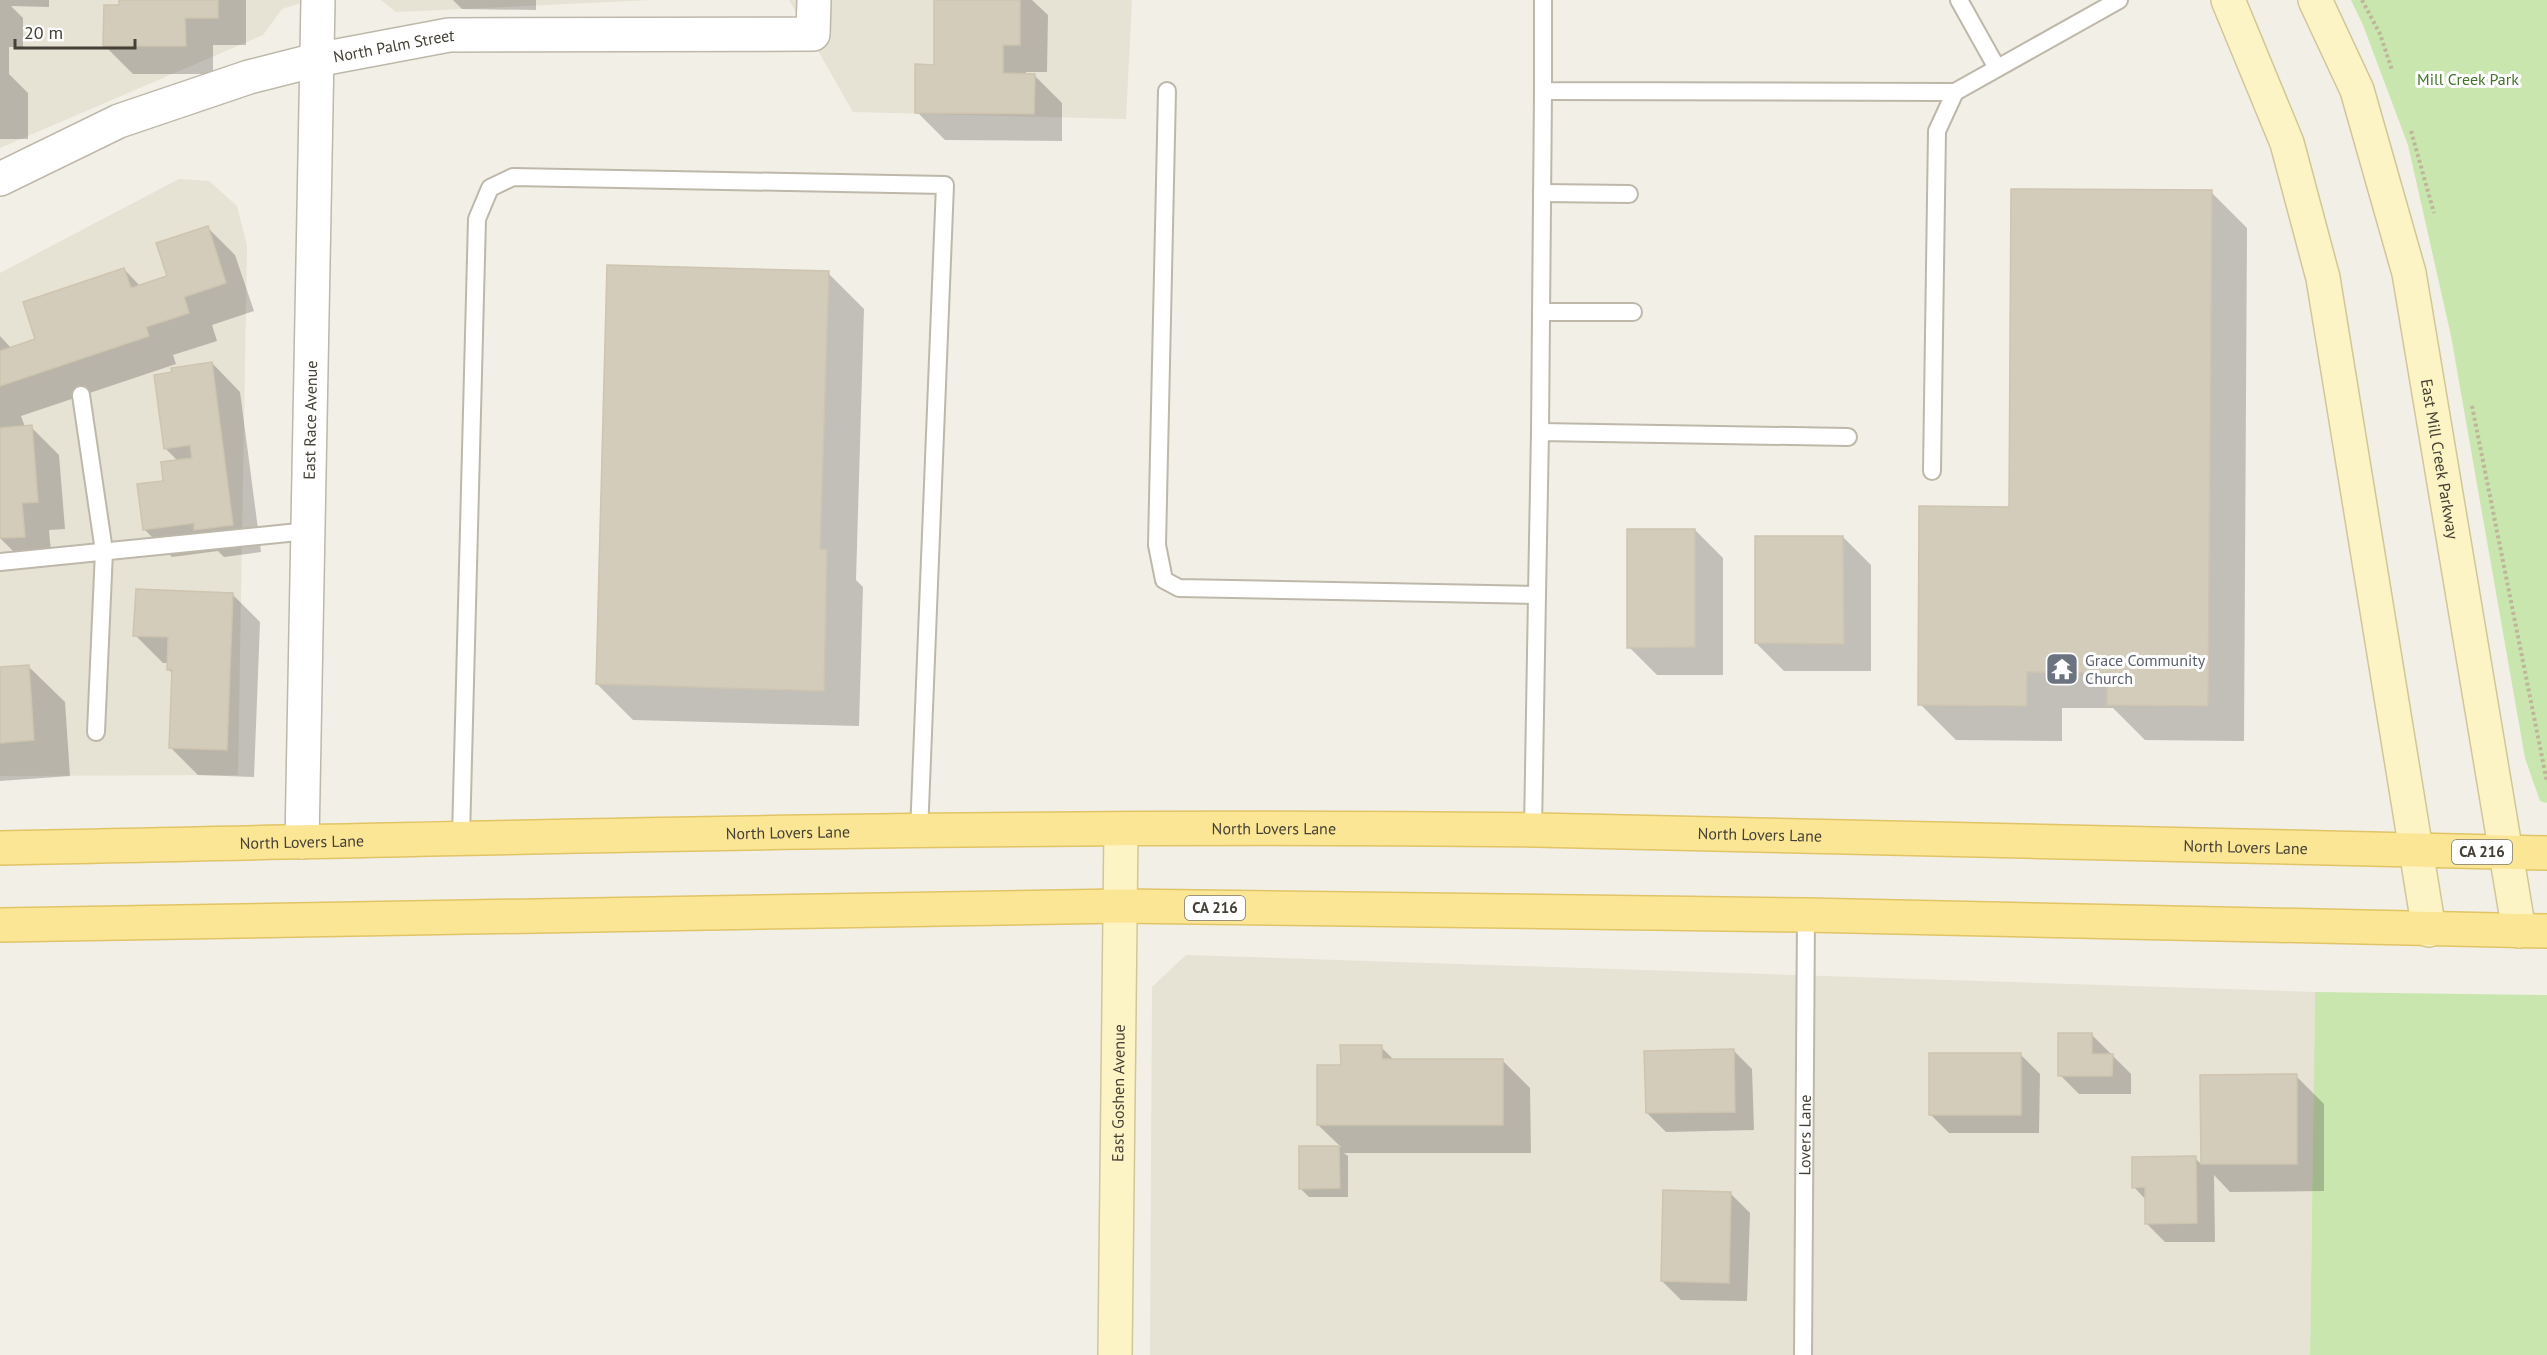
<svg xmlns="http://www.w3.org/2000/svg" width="2547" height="1355" font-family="'PT Sans',sans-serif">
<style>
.residential{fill:#e6e2d4}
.green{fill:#c9e6af}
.shadow{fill:#0003}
.building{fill:#d3ccbb;stroke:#cec4af;stroke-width:1.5}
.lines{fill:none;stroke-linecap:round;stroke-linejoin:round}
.lane-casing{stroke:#bdb8a9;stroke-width:20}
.street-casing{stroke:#bdb8a9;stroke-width:36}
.secondary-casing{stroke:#d1c697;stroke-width:36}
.primary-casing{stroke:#e0c466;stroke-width:36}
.path{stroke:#bfb59a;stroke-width:4;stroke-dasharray:3 3;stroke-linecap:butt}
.lane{stroke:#fff;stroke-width:16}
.street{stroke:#fff;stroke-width:33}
.secondary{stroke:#fdf4c5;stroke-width:33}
.primary{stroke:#fbe696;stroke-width:33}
.labels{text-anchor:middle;stroke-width:6;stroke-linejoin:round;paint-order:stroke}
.shield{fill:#fff;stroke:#7d7972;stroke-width:1.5}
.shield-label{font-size:15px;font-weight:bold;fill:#454035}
.street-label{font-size:16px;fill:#454035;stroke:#fff}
.park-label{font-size:16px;fill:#41742a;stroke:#fff}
.worship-label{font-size:16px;fill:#5b616d;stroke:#fff;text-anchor:start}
</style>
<rect width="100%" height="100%" fill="#f2efe6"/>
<path class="residential" d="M 0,0 L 309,0 L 282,9 L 263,35 L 0,148 Z
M 381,0 L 652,0 L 396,12 Z
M 789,0 L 1132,0 L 1126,119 L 853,112 Z
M 179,179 L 209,181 L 237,206 L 247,246 L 238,775 L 0,776 L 0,273 Z
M 1186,955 L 2315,992 L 2310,1355 L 1150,1355 L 1152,987 Z"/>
<path class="green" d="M 2351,0 L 2547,0 L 2547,803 L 2540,801 L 2525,758 L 2451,336 L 2408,145 L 2363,25 Z
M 2315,992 L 2547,995 L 2547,1355 L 2310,1355 Z"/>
<path class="shadow" d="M 0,0 L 49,0 L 49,7 L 11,6 L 23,18 L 23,47 L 9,47 L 9,74 L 28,93 L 28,139 L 0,139 Z
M 121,0 L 246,0 L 246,45 L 213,45 L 213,74 L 133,74 L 105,46 Z
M 453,0 L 536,0 L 536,10 L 462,9 Z
M 936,0 L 1032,0 L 1048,15 L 1047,72 L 1026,72 L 1026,75 L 1034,75 L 1062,103 L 1062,141 L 945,140 L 917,112 L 935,66 Z
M 2211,192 L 2247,228 L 2244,741 L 2145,740 L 2113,708 L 2062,708 L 2062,741 L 1956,740 L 1920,704 Z
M 207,227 L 235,255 L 254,311 L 212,325 L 217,341 L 173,355 L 176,364 L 21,416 L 25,427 L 31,427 L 59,455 L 65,529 L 49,530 L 52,564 L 28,566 L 0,538 L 0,336 L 12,349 L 37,340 L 124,269 L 140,286 L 169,277 Z
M 828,273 L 864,309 L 856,580 L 863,587 L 859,726 L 633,720 L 597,684 Z
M 212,363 L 240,392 L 261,552 L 224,557 L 218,551 L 172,557 L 144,529 L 165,482 L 178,461 L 165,448 Z
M 1695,530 L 1723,558 L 1723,675 L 1657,675 L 1629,647 Z
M 1843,537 L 1871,565 L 1871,671 L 1784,671 L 1756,643 Z
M 232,594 L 260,622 L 254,777 L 198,775 L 170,747 L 173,674 L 168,669 L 168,663 L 163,663 L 135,635 Z
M 28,666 L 65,702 L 70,776 L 0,781 L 0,669 Z
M 2091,1034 L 2131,1074 L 2131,1094 L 2079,1094 L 2060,1075 Z
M 1381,1047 L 1395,1061 L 1502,1060 L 1530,1088 L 1531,1153 L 1344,1153 L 1348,1156 L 1348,1197 L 1309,1197 L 1300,1188 L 1300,1147 L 1341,1147 L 1318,1125 L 1342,1067 Z
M 1733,1050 L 1752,1069 L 1754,1130 L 1666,1132 L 1647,1113 Z
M 2021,1055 L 2040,1074 L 2039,1133 L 1949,1133 L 1930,1114 Z
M 2202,1076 L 2296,1076 L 2324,1104 L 2324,1191 L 2230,1192 L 2214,1175 L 2215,1242 L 2165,1242 L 2146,1223 L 2146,1200 L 2134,1187 L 2195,1158 L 2202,1165 Z
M 1731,1194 L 1750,1213 L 1747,1301 L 1681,1300 L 1662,1281 Z"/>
<path class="building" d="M 119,0 L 218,0 L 218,18 L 185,18 L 186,46 L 103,46 L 104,5 L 119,5 Z
M 934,0 L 1020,0 L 1020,45 L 1003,45 L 1003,73 L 1035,74 L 1034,114 L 915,113 L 915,64 L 934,65 Z
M 2011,189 L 2212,190 L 2208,706 L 2107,705 L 2107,673 L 2027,672 L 2027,706 L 1918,705 L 1919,506 L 2009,507 Z
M 208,226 L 226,283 L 184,297 L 189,313 L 146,327 L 149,336 L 0,386 L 0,351 L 35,339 L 23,302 L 124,268 L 131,288 L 167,276 L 156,243 Z
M 607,265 L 829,271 L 820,549 L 827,550 L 824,691 L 596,684 Z
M 212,362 L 233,525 L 194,530 L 194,523 L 143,530 L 137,484 L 163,481 L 161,462 L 192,458 L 190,445 L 164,449 L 154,375 L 172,372 L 171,368 Z
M 32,425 L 38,502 L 22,503 L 25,537 L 0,538 L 0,428 Z
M 1627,529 L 1695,529 L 1695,647 L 1627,648 Z
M 1755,536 L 1843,536 L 1844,644 L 1755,643 Z
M 136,589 L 233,593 L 227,750 L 169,748 L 172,670 L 167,670 L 168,637 L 133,636 Z
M 29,665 L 34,740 L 0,743 L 0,667 Z
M 2058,1033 L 2092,1033 L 2092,1054 L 2113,1054 L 2112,1076 L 2058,1076 Z
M 1340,1045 L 1382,1045 L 1382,1059 L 1503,1059 L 1503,1125 L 1317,1125 L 1317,1065 L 1341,1065 Z
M 1734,1049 L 1735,1112 L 1646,1113 L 1644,1051 Z
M 1929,1053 L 2021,1053 L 2021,1115 L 1929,1115 Z
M 2297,1074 L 2297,1164 L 2201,1164 L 2200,1075 Z
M 1299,1146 L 1339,1146 L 1340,1188 L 1299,1189 Z
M 2196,1156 L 2197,1223 L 2145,1224 L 2145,1187 L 2132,1188 L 2132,1157 Z
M 1663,1190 L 1731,1192 L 1729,1283 L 1661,1281 Z"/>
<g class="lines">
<g class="lane-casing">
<g id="lane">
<path d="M 1543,0 L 1543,91 L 1955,92"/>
<path d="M 1959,0 L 1997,68"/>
<path d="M 1167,91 L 1157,545 L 1164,580 L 1179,588 L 1537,595 L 1540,432 L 1848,437"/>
<path d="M 1542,193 L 1629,194"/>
<path d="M 1541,312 L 1633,312"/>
<path d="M 81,395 L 104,551 L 96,732"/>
<path d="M 1540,432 L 1543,91"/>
<path d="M 1932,471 L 1937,131 L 1955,92 L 2119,0"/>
<path d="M 0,562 L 308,531"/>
<path d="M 1533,830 L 1537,595"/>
<path d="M 461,837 L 477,219 L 490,188 L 513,177 L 945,185 L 919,833"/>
<path id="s1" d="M 1803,1355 L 1806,915"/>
</g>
</g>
<g class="street-casing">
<g id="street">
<path id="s2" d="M 0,179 L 119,121 L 249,77 L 316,60 L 449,35 L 813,34 L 814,0"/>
<path id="s3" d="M 302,842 L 318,0"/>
</g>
</g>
<g class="secondary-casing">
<g id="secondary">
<path d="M 2228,0 L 2287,143 L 2323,278 L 2429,930"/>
<path id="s4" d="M 2315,0 L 2357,90 L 2409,273 L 2519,931"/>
<path id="s5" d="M 1115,1355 L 1121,830"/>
</g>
</g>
<g class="primary-casing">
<g id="primary">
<path id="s6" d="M 0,848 C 512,838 1024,823 1536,830 C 1873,835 2210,848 2547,853"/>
<path d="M 0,925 L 1121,906 L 1806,915 L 2547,931"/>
</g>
</g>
<path class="path" d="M 2362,0 L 2380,34 L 2392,70
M 2411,131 L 2434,213
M 2472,406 L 2547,782"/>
<use href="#lane" class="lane"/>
<use href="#street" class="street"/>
<use href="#secondary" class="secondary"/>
<use href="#primary" class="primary"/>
</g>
<defs>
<g id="temple-square" transform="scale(1.725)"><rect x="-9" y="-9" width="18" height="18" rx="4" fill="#6b7280" stroke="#fff"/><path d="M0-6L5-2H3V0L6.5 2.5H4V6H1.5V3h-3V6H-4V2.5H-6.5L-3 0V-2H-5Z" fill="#fff"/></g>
</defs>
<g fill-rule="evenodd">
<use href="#temple-square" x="2062" y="669"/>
</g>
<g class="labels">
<g class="shield">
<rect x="2452" y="840" width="60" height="24" rx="4.5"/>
<rect x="1185" y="896" width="60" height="24" rx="4.5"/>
</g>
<g class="shield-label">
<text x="2482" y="857">CA 216</text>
<text x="1215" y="913">CA 216</text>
</g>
<g class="street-label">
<text dy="6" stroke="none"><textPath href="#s2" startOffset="418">North Palm Street</textPath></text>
<text dy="6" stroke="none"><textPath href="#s3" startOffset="422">East Race Avenue</textPath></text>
<text dy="6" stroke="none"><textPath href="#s4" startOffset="478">East Mill Creek Parkway</textPath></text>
<text dy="6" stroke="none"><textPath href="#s6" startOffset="1274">North Lovers Lane</textPath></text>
<text dy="6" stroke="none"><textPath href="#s6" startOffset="788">North Lovers Lane</textPath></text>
<text dy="6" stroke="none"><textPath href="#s6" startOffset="1760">North Lovers Lane</textPath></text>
<text dy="6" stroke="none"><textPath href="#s6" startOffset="302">North Lovers Lane</textPath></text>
<text dy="6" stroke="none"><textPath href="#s6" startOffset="2246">North Lovers Lane</textPath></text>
<text dy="6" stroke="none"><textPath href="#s5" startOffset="262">East Goshen Avenue</textPath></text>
<text dy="6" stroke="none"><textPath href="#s1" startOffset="220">Lovers Lane</textPath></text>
</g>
<g class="park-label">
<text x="2468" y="85">Mill Creek Park</text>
</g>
<g class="worship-label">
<text x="2085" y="666">Grace Community<tspan x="2085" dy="18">Church</tspan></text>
</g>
</g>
<path d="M15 39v9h120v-9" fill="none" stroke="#454035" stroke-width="3"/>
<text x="24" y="39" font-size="18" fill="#454035" stroke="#ffffff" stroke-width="4.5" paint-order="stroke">20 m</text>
</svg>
